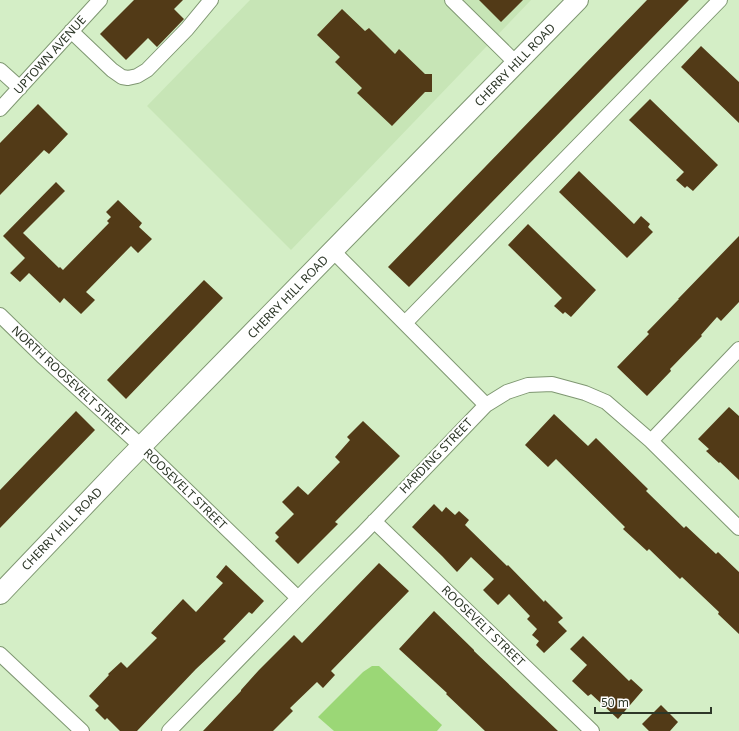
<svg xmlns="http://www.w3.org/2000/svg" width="739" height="731" font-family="'Noto Sans',sans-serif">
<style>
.built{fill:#c7e5b6}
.green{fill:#9bd776}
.building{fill:#523a17}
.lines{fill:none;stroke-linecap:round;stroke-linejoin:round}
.street-casing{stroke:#7f9772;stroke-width:16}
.secondary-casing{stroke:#7f9772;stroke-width:22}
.street{stroke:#fff;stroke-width:14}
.secondary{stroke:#fff;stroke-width:20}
.labels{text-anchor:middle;stroke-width:4;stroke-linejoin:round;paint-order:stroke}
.street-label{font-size:12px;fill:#2d3728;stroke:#fff}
</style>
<rect width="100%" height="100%" fill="#d4eec6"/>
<path class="built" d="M 250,0 L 531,0 L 291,250 L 147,106 Z"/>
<path class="green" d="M 372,666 L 379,666 L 442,725 L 437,731 L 334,731 L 318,717 L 363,672 Z"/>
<path class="building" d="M 134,0 L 183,0 L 174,9 L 184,19 L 157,47 L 148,38 L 126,60 L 100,34 Z
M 479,0 L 523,0 L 501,22 Z
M 647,0 L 689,0 L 409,287 L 388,267 Z
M 342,9 L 365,31 L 369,28 L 395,54 L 399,49 L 425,74 L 432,74 L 432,92 L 425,92 L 392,126 L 357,93 L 362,88 L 335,62 L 340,57 L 317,35 Z
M 701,46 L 739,82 L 739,123 L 681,67 Z
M 650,99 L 718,165 L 693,191 L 687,186 L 685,188 L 676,180 L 684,172 L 629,120 Z
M 38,104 L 68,134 L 49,154 L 44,150 L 0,195 L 0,143 Z
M 579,171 L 634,224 L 641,216 L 650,224 L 648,227 L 653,232 L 627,258 L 559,192 Z
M 56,182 L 65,191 L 23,233 L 59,268 L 60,267 L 63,270 L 109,223 L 107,221 L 111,217 L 106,212 L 118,200 L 142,223 L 139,227 L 152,239 L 138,253 L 131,246 L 86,292 L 95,300 L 81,314 L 64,298 L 60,303 L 29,273 L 20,282 L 10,273 L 25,258 L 3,236 Z
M 528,224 L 596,290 L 571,317 L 565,312 L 563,314 L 554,306 L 562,298 L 508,245 Z
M 739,236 L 739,302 L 721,321 L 717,317 L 701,335 L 702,336 L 670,369 L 671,371 L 647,396 L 617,367 L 649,334 L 647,332 L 679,299 L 678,299 Z
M 204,280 L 223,298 L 126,399 L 107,380 Z
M 729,407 L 739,416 L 739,480 L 720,462 L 719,463 L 706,451 L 709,449 L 698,439 Z
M 76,411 L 95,430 L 0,528 L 0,490 Z
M 554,414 L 588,446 L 596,438 L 648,489 L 646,491 L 684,528 L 686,526 L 716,554 L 718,552 L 739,572 L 739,634 L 718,614 L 719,612 L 682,577 L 680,579 L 649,549 L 647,551 L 623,529 L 625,527 L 556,459 L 548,467 L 525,445 Z
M 363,421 L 400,456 L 335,522 L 338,524 L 298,564 L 275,541 L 279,537 L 275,533 L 294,514 L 282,502 L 298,486 L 308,495 L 340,462 L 335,457 L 350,440 L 347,437 Z
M 434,504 L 442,512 L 446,507 L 455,515 L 459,511 L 469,520 L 465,525 L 507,566 L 508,565 L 544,602 L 545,600 L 563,618 L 558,622 L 567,631 L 544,653 L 536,645 L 539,641 L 532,635 L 537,629 L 527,619 L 530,616 L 509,594 L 498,605 L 483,590 L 494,579 L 471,557 L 457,572 L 442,556 L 412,527 Z
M 379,563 L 409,591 L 331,671 L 335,675 L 323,688 L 317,682 L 290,708 L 293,711 L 273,731 L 203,731 L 241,691 L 241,690 L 259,670 L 294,635 L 302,643 Z
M 226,565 L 264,601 L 252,614 L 249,612 L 223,639 L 226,641 L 196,669 L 137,731 L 120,731 L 107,718 L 105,720 L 95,710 L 99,706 L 89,696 L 109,675 L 108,674 L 121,662 L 127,668 L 157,638 L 151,633 L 183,599 L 196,612 L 223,583 L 216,577 Z
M 434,611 L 474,650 L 474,651 L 558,731 L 485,731 L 446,694 L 447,693 L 399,649 Z
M 583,636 L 629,681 L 631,679 L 643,690 L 618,719 L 591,694 L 588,696 L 572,681 L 587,665 L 570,649 Z
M 661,705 L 678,722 L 670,731 L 649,731 L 642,724 Z"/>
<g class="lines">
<g class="street-casing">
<path id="street" d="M 452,0 L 516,63
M 71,31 L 112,70 L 122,77 L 128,78 L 137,76 L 147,70 L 187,29 L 211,0
M 0,70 L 20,88
M 0,109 L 100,0
M 333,251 L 486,405
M 0,315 L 42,356 L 141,446 L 298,598
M 405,323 L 720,0
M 651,441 L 739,349
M 374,521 L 592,731
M 0,654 L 82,731
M 169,731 L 310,586 L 364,532 L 486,405 L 507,392 L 528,385 L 552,384 L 585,393 L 606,402 L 651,441 L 739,528"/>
</g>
<g class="secondary-casing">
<path id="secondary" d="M 0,594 L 123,465 L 578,0"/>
</g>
<use href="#street" class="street"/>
<use href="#secondary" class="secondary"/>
</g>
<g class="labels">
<g class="street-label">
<text transform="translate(50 55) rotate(-48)" y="4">UPTOWN AVENUE</text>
<text transform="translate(515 65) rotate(-46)" y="4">CHERRY HILL ROAD</text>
<text transform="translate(288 297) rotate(-46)" y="4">CHERRY HILL ROAD</text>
<text transform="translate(70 381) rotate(43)" y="4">NORTH ROOSEVELT STREET</text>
<text transform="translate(436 456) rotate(-46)" y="4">HARDING STREET</text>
<text transform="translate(185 489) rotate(44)" y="4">ROOSEVELT STREET</text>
<text transform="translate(62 529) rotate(-46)" y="4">CHERRY HILL ROAD</text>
<text transform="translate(483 626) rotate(44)" y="4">ROOSEVELT STREET</text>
</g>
</g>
<path d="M595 707v6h116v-6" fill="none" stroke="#2d3728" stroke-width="2"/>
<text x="601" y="707" font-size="12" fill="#2d3728" stroke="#ffffff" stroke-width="3" paint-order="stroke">50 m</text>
</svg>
